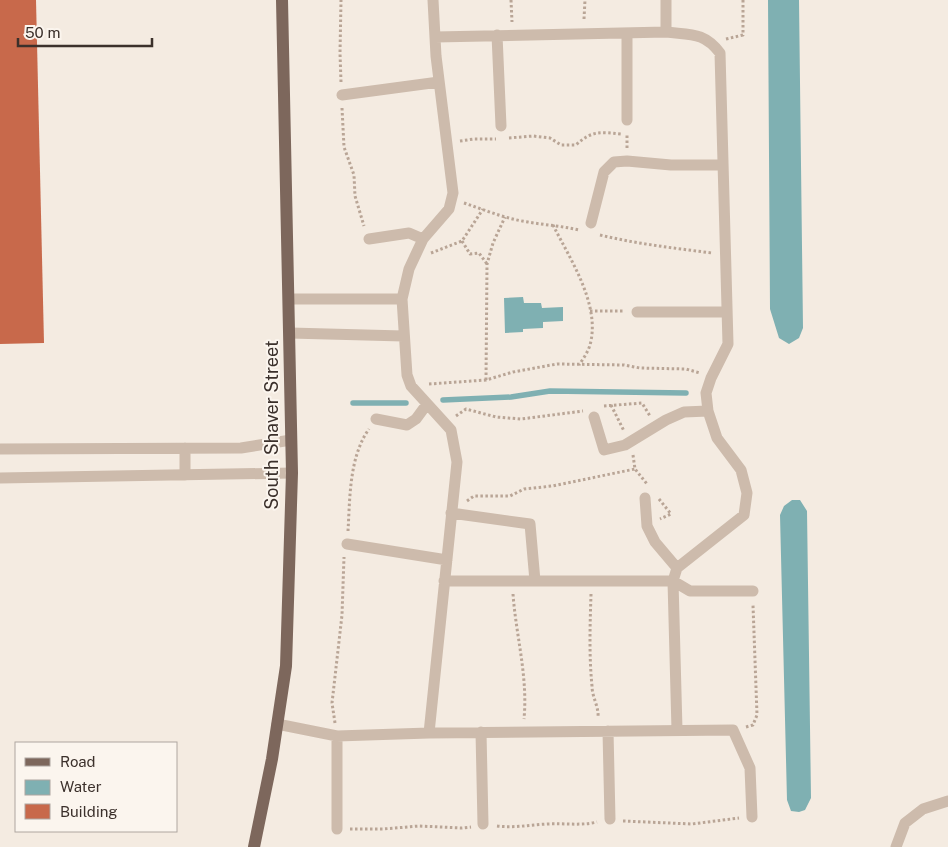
<svg xmlns="http://www.w3.org/2000/svg" width="948" height="847" font-family="'Public Sans',sans-serif">
<style>
.water{fill:#7fb0b2}
.lines{fill:none;stroke-linecap:round;stroke-linejoin:round}
.stream{stroke:#7fb0b2;stroke-width:5.5}
.building{fill:#c8694b}
.path{stroke:#b9a596;stroke-width:3;stroke-dasharray:2.5 2.5;stroke-linecap:butt}
.service{stroke:#cdbbac;stroke-width:11}
.primary{stroke:#7d675c;stroke-width:12}
.labels{text-anchor:middle;stroke-width:4;stroke-linejoin:round;paint-order:stroke}
.street-label{font-size:18px;fill:#3b302b;stroke:#fbf5ee}
</style>
<rect width="100%" height="100%" fill="#f4ebe1"/>
<path class="water" d="M 768,0 L 799,0 L 803,328 L 799,338 L 789,344 L 779,338 L 770,309 Z
M 523,297 L 524,303 L 541,303 L 542,308 L 563,307 L 563,321 L 543,322 L 543,328 L 523,329 L 523,332 L 505,333 L 504,298 Z
M 792,500 L 800,500 L 807,511 L 811,798 L 805,810 L 799,812 L 791,811 L 787,800 L 780,515 L 784,506 Z"/>
<g class="lines">
<path class="stream" d="M 443,400 L 511,397 L 550,391 L 686,393
M 353,403 L 406,403"/>
</g>
<path class="building" d="M 0,0 L 36,0 L 44,343 L 0,344 Z"/>
<g class="lines">
<path class="path" d="M 511,0 L 512,22
M 584,19 L 585,0
M 726,39 L 743,35 L 743,0
M 341,82 L 340,53 L 341,0
M 342,108 L 344,147 L 354,175 L 355,196 L 364,226
M 509,138 L 533,136 L 550,138 L 561,145 L 576,145 C 592,130 601,132 621,134
M 460,141 L 474,139 L 496,139
M 627,148 L 627,134
M 464,203 C 485,210 506,219 528,222 C 545,225 562,226 579,230
M 553,225 C 570,259 601,305 590,345 C 588,352 583,359 579,365
M 600,235 C 637,244 674,248 712,253
M 462,241 L 470,254 L 479,253 L 487,264
M 431,253 L 462,241 L 483,209
M 590,311 L 625,311
M 486,380 L 487,264 L 493,243 L 505,217
M 429,384 L 486,380 L 513,372 L 557,364 L 624,365 L 640,368 L 686,369 L 700,373
M 611,405 L 624,431
M 604,406 L 642,403 L 650,416
M 456,416 L 466,409 L 496,417 L 521,419 L 583,411
M 633,455 L 635,469 L 647,484
M 659,499 L 671,514 L 660,519
M 467,501 L 474,496 L 510,496 L 524,489 L 552,486 L 635,469
M 348,531 C 350,498 349,457 369,429
M 513,594 C 516,636 528,676 524,719
M 591,594 C 590,625 589,656 592,686 C 592,697 599,707 598,717
M 335,723 L 332,703 L 342,615 L 344,557
M 746,727 L 753,725 L 757,715 L 753,605
M 623,821 L 692,824 L 739,818
M 497,826 C 514,828 530,825 547,824 C 565,823 580,826 597,822
M 350,829 L 383,829 L 419,826 L 462,828 L 471,827"/>
<path class="service" d="M 666,0 L 666,32
M 627,33 L 627,120
M 497,35 L 501,126
M 435,37 L 666,32 C 691,35 704,32 720,53 L 728,344 L 711,378 L 706,393 L 708,411 L 717,438 L 741,470 L 747,493 L 744,515 L 677,568 L 673,581 L 677,730
M 342,95 L 439,82
M 591,223 L 604,172 L 614,162 L 627,161 L 671,165 L 723,165
M 369,239 L 409,233 L 423,239
M 289,299 L 402,299
M 637,312 L 726,312
M 290,333 L 403,336
M 594,417 L 604,450 L 625,445 L 666,420 L 684,412 L 708,411
M 376,419 L 407,425 L 416,419 L 427,404
M 185,448 L 185,475
M 0,449 L 241,448 L 291,440
M 0,478 L 292,473
M 645,498 L 647,526 L 655,542 L 677,568
M 451,513 L 530,524 L 535,581
M 347,544 L 447,560
M 444,581 L 673,581 L 690,591 L 753,591
M 277,724 L 337,736 L 429,733 L 733,730 L 750,768 L 752,817
M 608,731 L 610,819
M 481,732 L 483,824
M 429,733 L 457,462 L 451,430 L 411,386 L 407,375 L 402,299 L 409,269 L 423,239 L 449,209 L 453,193 L 436,56 L 433,0
M 337,736 L 337,829
M 896,847 L 905,823 L 923,809 L 948,801"/>
<path class="primary" d="M 254,847 L 272,759 L 286,666 L 292,473 L 282,0"/>
</g>
<g class="labels">
<g class="street-label">
<text transform="translate(272 425) rotate(-90)" y="6">South Shaver Street</text>
</g>
</g>
<rect x="15" y="742" width="162" height="90" fill="#fbf5ee" stroke="#aea6a0"/>
<rect x="25" y="758" width="25" height="8" fill="#7d675c" stroke="#aea6a0"/>
<text x="60" y="767" font-size="15" fill="#3b302b">Road</text>
<rect x="25" y="780" width="25" height="15" fill="#7fb0b2" stroke="#aea6a0"/>
<text x="60" y="792" font-size="15" fill="#3b302b">Water</text>
<rect x="25" y="804" width="25" height="15" fill="#c8694b" stroke="#aea6a0"/>
<text x="60" y="817" font-size="15" fill="#3b302b">Building</text>
<path d="M18 38v8h134v-8" fill="none" stroke="#3b302b" stroke-width="2.5"/>
<text x="25" y="38" font-size="15" fill="#3b302b" stroke="#fbf5ee" stroke-width="4" paint-order="stroke">50 m</text>
</svg>
